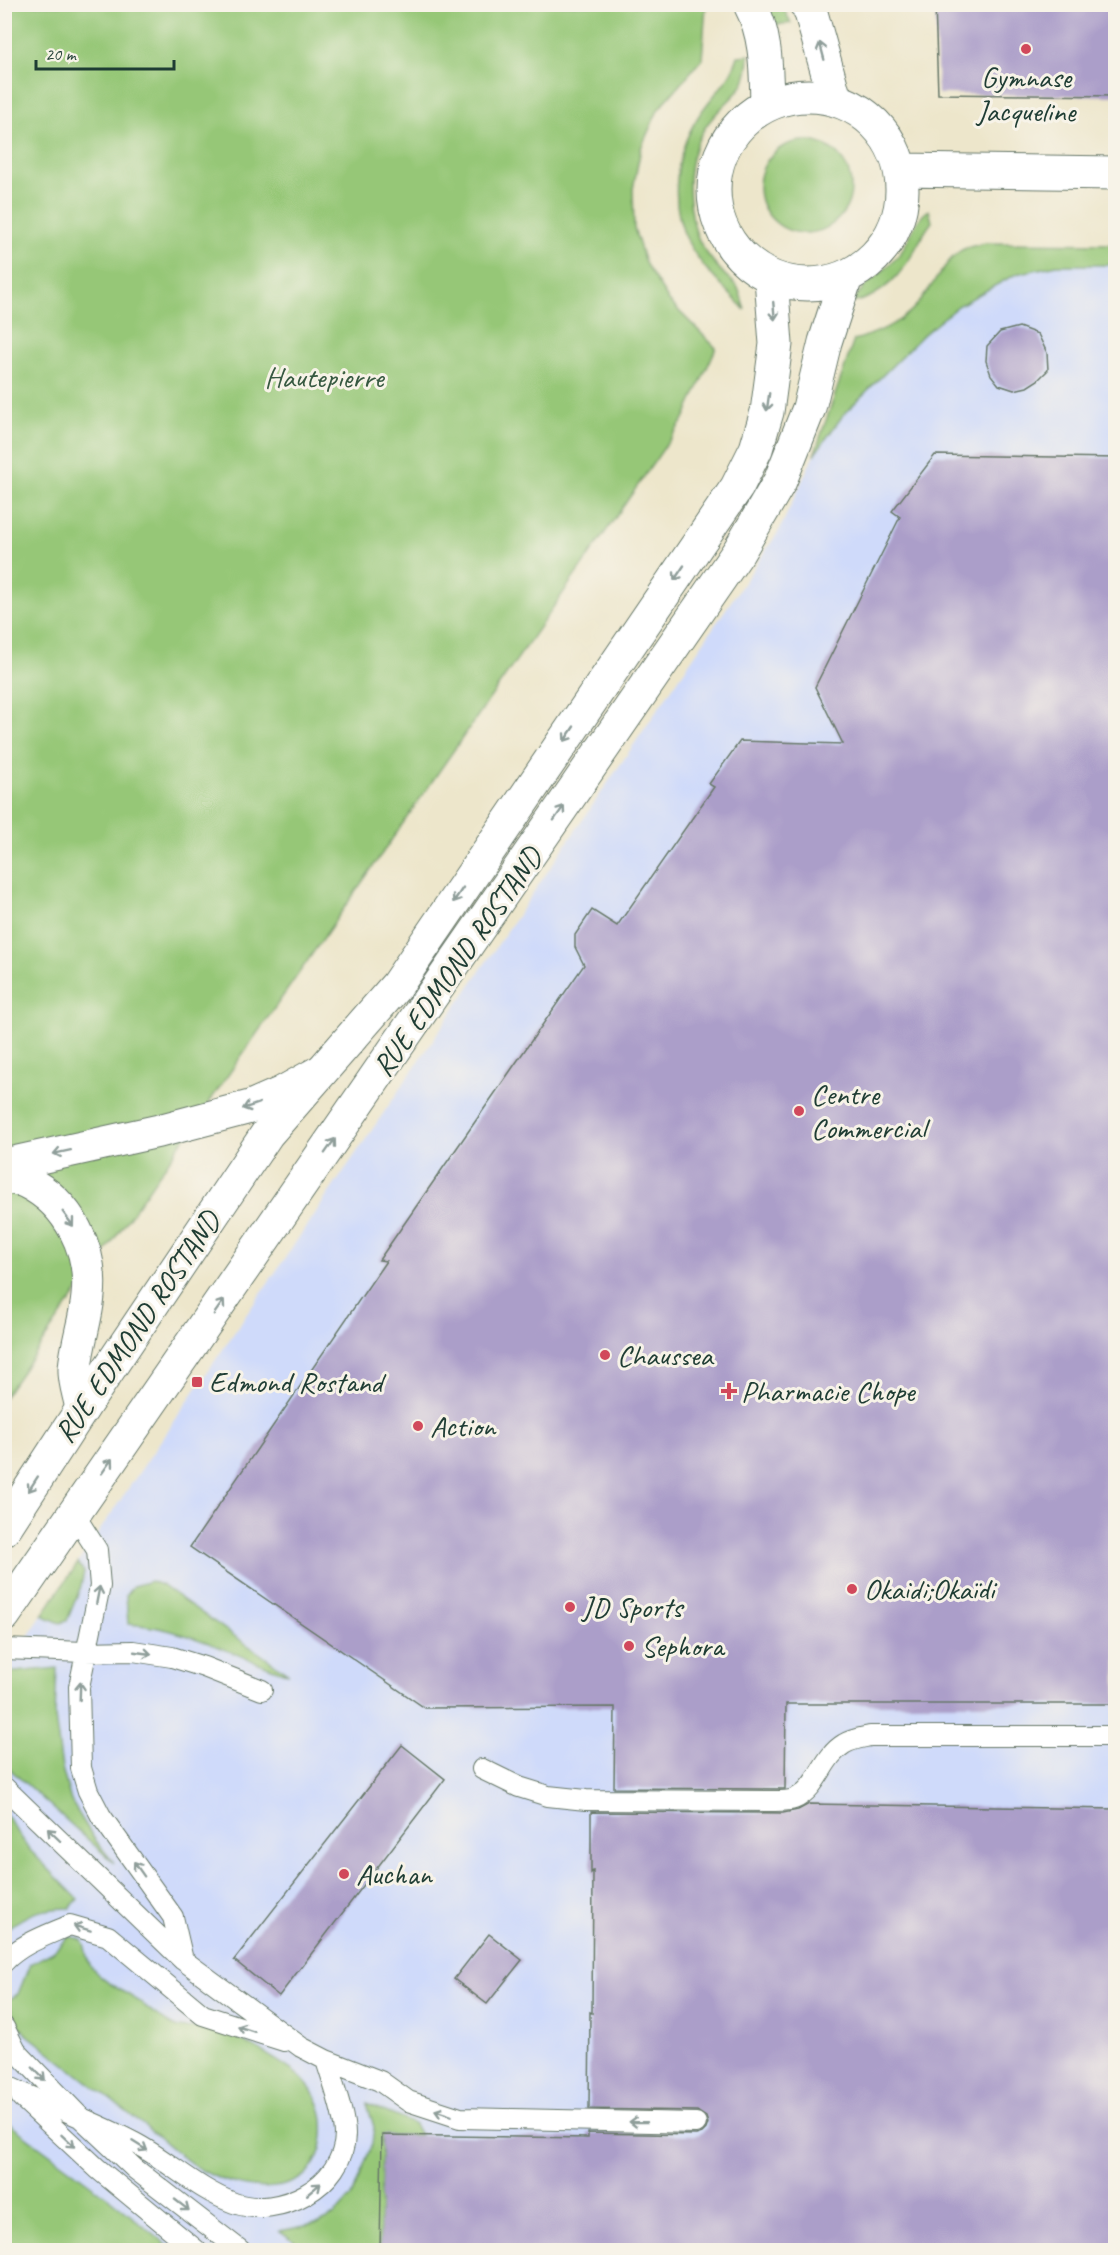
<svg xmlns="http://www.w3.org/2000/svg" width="1120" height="2255" font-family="Caveat,sans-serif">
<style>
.built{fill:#cfdafa}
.green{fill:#96c777;stroke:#5a8256;stroke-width:1.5}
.building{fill:#ab9ec9}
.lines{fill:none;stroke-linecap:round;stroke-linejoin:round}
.service-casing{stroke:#677869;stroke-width:22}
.minor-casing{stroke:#677869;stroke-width:35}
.tertiary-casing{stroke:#677869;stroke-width:35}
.service{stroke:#fff;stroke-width:20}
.minor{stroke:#fff;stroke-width:33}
.tertiary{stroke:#fff;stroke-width:33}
.oneway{stroke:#8f9e9a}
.poi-dot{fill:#d1495b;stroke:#f7f3e8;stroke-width:2}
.labels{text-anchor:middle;stroke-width:6;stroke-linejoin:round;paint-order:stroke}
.poi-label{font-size:30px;fill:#1f3d34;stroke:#f7f3e8;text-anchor:start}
.park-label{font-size:30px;fill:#375941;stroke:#f7f3e8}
.street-label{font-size:30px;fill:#1f3d34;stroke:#f7f3e8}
</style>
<rect width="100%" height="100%" fill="#f7f3e8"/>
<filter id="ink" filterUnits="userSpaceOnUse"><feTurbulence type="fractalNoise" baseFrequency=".0167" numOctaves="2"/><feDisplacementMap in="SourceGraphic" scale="12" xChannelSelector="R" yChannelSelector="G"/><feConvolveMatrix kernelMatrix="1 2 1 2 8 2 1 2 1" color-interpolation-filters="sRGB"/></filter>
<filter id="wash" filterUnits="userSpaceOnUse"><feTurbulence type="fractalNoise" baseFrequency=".008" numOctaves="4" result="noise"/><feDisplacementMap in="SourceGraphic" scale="24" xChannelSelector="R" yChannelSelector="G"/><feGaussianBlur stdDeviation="1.35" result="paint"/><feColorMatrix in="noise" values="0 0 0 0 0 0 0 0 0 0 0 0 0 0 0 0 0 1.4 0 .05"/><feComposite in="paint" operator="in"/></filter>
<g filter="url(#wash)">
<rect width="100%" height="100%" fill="#ede6cb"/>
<path class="built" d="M 1057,265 L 1115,265 L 1115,2250 L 5,2250 L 5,1670 L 779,531 L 814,455 L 844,414 L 923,335 L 958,306 L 1016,274 Z"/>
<path class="green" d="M 4,5 L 706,5 L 702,59 L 658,110 L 641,148 L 633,189 L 634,228 L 645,263 L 669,301 L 716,348 L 684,419 L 5,1396 Z
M 765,5 L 782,5 L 791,23 L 773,25 Z
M 749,55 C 748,91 735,92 714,116 C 685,148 685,189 695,229 C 699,246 713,262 725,275 C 729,279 735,283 738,288 C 741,295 743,303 745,310 C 726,289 703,270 689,244 C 668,205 675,153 698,117 C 711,95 731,82 738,56 Z
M759 187a46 46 0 1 1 92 0a46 46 0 1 1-92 0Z
M 929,210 L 932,222 C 926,229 922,237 917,246 C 902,274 884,296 852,303 C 863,282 887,272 901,252 C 911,237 914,220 929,210 Z
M 986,243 L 1115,244 L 1115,265 L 1057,265 L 1016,274 L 958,306 L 923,335 L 844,414 L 814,455 L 854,340 C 875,334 896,325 912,310 C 929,294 943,263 960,251 C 967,246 978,245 986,243 Z
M 78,1563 L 84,1572 L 81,1586 L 67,1621 L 60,1623 L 42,1615 Z
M 151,1581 L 163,1586 L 289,1674 C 235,1657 186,1627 128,1624 L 126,1595 L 133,1586 Z
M 57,1668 L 55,1717 L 62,1768 L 71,1801 L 95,1840 L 114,1863 L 5,1765 L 5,1673 Z
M 5,1813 L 29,1849 L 78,1899 L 70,1908 C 39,1909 30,1912 5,1930 Z
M 68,1937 C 91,1936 82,1951 90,1965 C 99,1980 123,1991 137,2000 C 148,2008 167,2025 179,2028 C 189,2031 200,2025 210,2027 C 228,2030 292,2067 304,2081 C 322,2099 327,2123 321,2148 C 306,2201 243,2192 205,2172 C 186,2162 168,2144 151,2131 C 109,2098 67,2066 25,2033 L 14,2019 L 8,2000 L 18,1994 L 30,1964 L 53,1952 Z
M 367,2104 L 414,2124 L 420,2135 L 382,2135 L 380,2250 L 308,2250 L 280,2231 L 320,2223 L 335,2214 L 352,2196 L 372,2144 L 374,2127 Z
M 4,2120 L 109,2198 L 173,2250 L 5,2250 Z"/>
<g id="blocks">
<path class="building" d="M 935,4 L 1116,4 L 1116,96 L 938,94 Z
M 1019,327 L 1038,334 L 1047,353 L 1048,370 L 1038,380 L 1027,387 L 1014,390 L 999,385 L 991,375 L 986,361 L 987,346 L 1000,332 Z
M 935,455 L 1116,458 L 1116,1704 L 786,1704 L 785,1789 L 614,1788 L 615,1707 L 425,1708 L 190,1547 L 386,1261 L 379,1260 L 584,965 L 575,947 L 575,935 L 592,910 L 617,926 L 714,787 L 709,784 L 740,741 L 843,744 L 815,687 L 900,517 L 892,511 Z
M 402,1745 L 445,1779 L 279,1996 L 234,1960 Z
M 809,1804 L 1116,1809 L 1116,2250 L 380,2250 L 382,2135 L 588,2138 L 588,2133 L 696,2135 L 702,2133 L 706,2129 L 708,2123 L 706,2117 L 697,2111 L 589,2109 L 590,2012 L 592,2013 L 593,1871 L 591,1873 L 591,1812 L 783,1813 L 798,1810 Z
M 489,1934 L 522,1960 L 487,2004 L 454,1979 Z"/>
</g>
</g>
<g filter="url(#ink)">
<use href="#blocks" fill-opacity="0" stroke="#677869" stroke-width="1.5"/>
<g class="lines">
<g class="service-casing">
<path id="service" d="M 74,1514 L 97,1550 L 100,1586 L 79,1687 L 81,1768 L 88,1791 L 101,1816 L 173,1917 L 183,1960
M 4,1649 L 85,1652 L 133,1651 L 172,1657 L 204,1667 L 262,1690
M 482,1769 L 519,1787 L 548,1796 L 586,1800 L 775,1801 C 781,1801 789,1801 794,1799 C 818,1789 822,1757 844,1744 C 852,1739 861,1738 870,1736 L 1116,1736
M 4,1787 L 183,1960 L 301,2047 L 326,2060 L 380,2081 L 408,2101 L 460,2118 L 696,2123
M 4,1962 C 22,1943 48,1935 70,1925 L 108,1936 L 203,2015 L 284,2041
M 4,2027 L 16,2051 L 81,2118 L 135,2169 L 240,2250
M 4,2084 C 16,2091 29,2096 42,2101 C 72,2114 103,2126 133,2142 C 168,2160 196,2189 234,2203 C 279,2219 344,2186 345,2135 C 345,2114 332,2081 326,2060
M 21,2097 L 98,2169 L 196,2250"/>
</g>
<g class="minor-casing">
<path id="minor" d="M 4,1165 L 159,1131 L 250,1107 L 282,1093 L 318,1073
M 4,1176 C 12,1178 20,1179 27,1182 C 69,1203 93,1250 88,1296 C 86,1320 77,1344 75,1368 C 74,1381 80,1396 82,1409"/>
</g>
<g class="tertiary-casing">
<path id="tertiary" d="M 750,4 C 767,36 766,70 767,105
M 806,4 L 811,13 L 835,99
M714 190a94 94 0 1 1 188 0a94 94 0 1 1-188 0Z
M 901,170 L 1116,173
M 4,1529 L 82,1409 L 267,1134 L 397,985 L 737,487 L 756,449 L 767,412 L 776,344 L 771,278
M 4,1615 L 739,551 L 780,481 L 809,408 L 825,342 L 846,277"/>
</g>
<use href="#service" class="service"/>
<use href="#minor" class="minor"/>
<use href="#tertiary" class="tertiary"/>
</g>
<defs><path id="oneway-shaft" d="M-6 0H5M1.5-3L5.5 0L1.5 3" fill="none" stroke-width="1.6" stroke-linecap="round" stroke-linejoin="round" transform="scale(1.5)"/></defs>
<g class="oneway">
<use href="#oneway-shaft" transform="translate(822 51) rotate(-105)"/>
<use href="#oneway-shaft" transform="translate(774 311) rotate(85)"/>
<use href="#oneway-shaft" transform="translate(768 402) rotate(98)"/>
<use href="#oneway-shaft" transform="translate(679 573) rotate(124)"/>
<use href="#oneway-shaft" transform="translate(569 734) rotate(124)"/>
<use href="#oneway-shaft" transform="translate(559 813) rotate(-55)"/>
<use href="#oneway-shaft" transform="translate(458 895) rotate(124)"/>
<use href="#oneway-shaft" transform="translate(251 1106) rotate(161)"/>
<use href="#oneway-shaft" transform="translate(330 1146) rotate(-55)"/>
<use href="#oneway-shaft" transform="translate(62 1152) rotate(168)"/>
<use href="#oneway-shaft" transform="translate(68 1219) rotate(54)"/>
<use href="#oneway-shaft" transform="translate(219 1307) rotate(-55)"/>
<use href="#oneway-shaft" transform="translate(107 1466) rotate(-55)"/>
<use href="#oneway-shaft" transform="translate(33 1484) rotate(123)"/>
<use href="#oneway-shaft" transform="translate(98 1595) rotate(-79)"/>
<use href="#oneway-shaft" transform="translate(143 1653) rotate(8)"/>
<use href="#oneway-shaft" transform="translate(80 1691) rotate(-88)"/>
<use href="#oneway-shaft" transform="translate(54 1835) rotate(-136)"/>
<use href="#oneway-shaft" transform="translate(139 1869) rotate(-125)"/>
<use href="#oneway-shaft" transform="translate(82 1928) rotate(-163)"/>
<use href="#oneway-shaft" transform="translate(246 2029) rotate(-162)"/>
<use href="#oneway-shaft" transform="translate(39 2074) rotate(46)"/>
<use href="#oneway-shaft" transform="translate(443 2113) rotate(-162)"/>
<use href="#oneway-shaft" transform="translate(638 2122) rotate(-179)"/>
<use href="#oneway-shaft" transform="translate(68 2141) rotate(43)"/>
<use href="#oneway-shaft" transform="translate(140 2146) rotate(32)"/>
<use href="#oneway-shaft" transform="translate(314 2189) rotate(-40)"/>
<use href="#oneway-shaft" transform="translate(182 2205) rotate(38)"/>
</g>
</g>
<g class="poi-dot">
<circle cx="1026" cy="49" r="6"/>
<circle cx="799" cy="1111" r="6"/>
<circle cx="605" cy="1355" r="6"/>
<rect x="191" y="1376" width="12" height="12" rx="3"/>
<path d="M726 1382h6v6h6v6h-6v6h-6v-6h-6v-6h6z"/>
<circle cx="418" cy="1426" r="6"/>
<circle cx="852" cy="1589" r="6"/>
<circle cx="570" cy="1607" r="6"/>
<circle cx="629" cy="1646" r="6"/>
<circle cx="344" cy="1874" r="6"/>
</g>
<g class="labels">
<g class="poi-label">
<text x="1026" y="87" text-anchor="middle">Gymnase<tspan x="1026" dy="34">Jacqueline</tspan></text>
<text x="811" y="1104">Centre<tspan x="811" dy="34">Commercial</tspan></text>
<text x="617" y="1365">Chaussea</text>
<text x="209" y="1392">Edmond Rostand</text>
<text x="741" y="1401">Pharmacie Chope</text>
<text x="430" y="1436">Action</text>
<text x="864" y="1599">Okaidi;Okaïdi</text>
<text x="582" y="1617">JD Sports</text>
<text x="641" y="1656">Sephora</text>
<text x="356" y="1884">Auchan</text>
</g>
<g class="park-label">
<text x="324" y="387">Hautepierre</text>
</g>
<g class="street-label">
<text transform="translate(457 962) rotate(-55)" y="10">RUE EDMOND ROSTAND</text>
<text transform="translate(137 1327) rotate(-56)" y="10">RUE EDMOND ROSTAND</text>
</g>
</g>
<rect width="1120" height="2255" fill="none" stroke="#f7f3e8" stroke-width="24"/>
<path d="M36 60v9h138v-9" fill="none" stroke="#1f3d34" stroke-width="3"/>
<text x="45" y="60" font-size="18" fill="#1f3d34" stroke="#f7f3e8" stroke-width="4.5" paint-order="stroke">20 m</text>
</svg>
